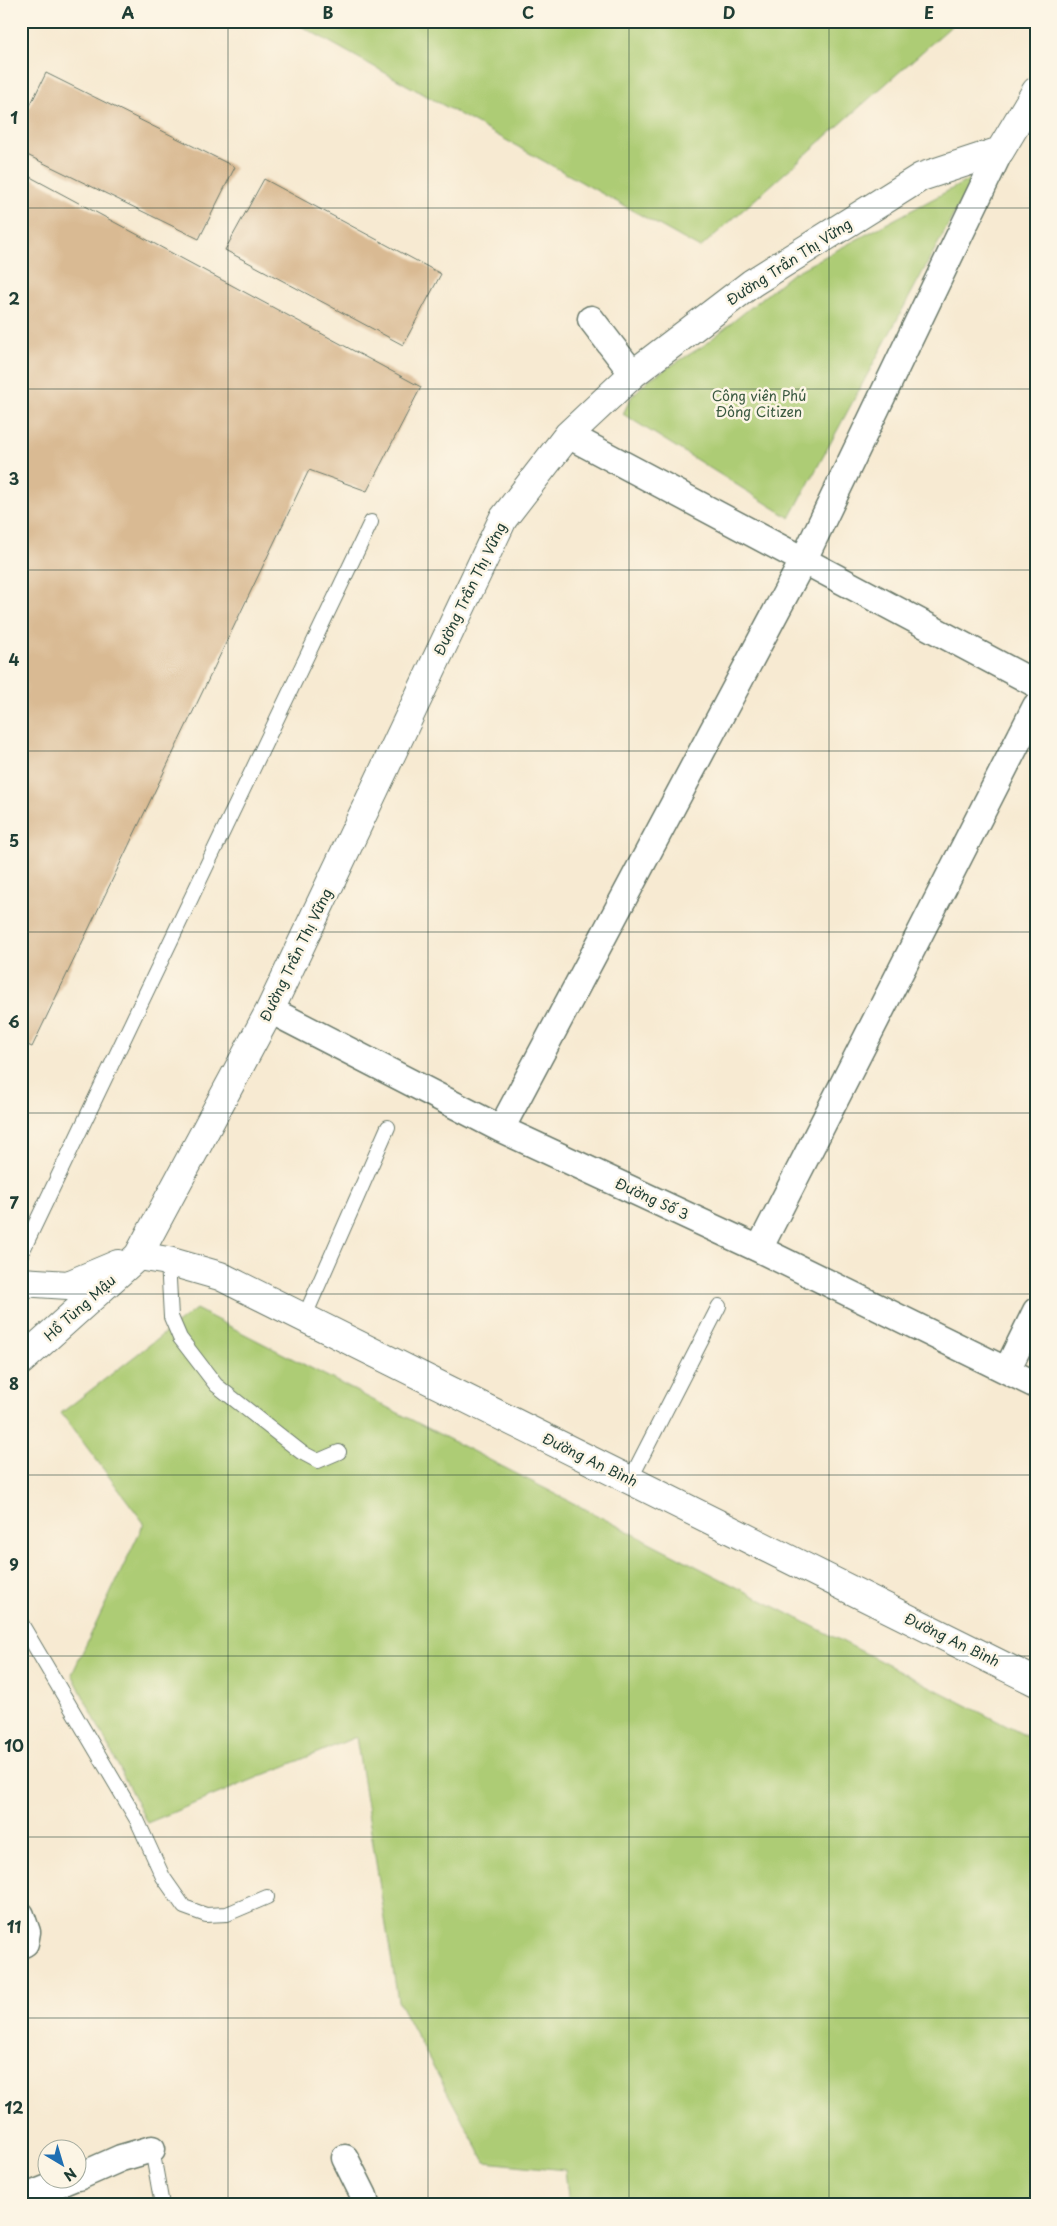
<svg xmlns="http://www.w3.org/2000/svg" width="1057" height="2226" font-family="'Playpen Sans',sans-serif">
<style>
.green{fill:#adcc74;stroke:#668454}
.building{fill:#d9ba93}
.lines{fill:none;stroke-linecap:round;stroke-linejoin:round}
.service-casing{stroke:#6b7a6b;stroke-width:16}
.minor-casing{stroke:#6b7a6b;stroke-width:29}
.tertiary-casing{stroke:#6b7a6b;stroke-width:30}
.service{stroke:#fff;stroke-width:14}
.minor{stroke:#fff;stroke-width:26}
.tertiary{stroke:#fff;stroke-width:28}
.grid{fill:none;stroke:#1f3d34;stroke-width:1;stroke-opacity:0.55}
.labels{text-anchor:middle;stroke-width:5;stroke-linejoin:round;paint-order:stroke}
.street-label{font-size:14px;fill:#1f3d34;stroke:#fcf5e5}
.park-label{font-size:14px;fill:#3b5a41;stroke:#fcf5e5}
.neatline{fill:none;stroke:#1f3d34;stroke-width:2}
.grid-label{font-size:16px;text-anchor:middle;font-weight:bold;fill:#1f3d34}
</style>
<rect width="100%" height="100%" fill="#fcf5e5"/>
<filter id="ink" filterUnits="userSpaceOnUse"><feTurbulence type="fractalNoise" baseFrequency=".02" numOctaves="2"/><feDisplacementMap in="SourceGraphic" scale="10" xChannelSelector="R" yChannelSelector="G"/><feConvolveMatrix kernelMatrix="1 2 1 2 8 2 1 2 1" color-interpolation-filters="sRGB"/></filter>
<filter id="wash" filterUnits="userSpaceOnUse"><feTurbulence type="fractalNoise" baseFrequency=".0096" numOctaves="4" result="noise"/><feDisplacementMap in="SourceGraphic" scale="20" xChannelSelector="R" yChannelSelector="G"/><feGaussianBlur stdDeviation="1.12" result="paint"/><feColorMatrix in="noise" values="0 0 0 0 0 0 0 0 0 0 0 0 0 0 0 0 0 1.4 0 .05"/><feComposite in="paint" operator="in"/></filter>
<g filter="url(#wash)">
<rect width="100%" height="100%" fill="#f7ead2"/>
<path class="green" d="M 292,21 L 957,21 L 700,248 Z
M 974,177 L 790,518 L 623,414 L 632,396 L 648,380 L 703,346 L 792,274 Z
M 196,1309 L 1036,1741 L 1036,2205 L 569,2205 L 565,2170 L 485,2162 L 398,2001 L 356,1737 L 147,1823 L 72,1674 L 144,1523 L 61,1413 Z"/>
<g id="blocks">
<path class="building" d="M 46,73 L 235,167 L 199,239 L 21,152 L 21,124 Z
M 21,172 L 421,387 L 367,491 L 309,470 L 32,1047 L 21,1042 Z
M 264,179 L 441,274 L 403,345 L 225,250 Z"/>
</g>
</g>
<g filter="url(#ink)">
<use href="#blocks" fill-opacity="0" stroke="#6b7a6b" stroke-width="1"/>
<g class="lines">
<g class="service-casing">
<path id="service" d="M 21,1254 L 371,522
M 168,1261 L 171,1317 L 180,1338 L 216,1385 L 301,1452 L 318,1461 L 339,1452
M 304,1318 L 388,1127
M 630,1480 L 719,1306
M 21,1623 L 137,1820 L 163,1877 L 184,1907 L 206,1915 L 227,1914 L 267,1897
M 152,2149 L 162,2205"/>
</g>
<g class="minor-casing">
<path id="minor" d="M 591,319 L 633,374
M 568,435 L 1036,684
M 270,1010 L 501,1129 L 759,1249 L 1036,1385
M 501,1129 L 804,559 L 1000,151
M 759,1249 L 1036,706
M 1007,1370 L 1036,1311
M 21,1915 L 27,1932 L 25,1943 L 21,1945
M 345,2158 L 364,2196 L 366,2205
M 78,2177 L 121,2158 L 152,2149
M 21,2199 L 73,2178"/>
</g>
<g class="tertiary-casing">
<path id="tertiary" d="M 138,1256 L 168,1261 L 220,1276 L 1036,1682
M 21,1282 L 68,1285 L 118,1264
M 21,1361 L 138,1256 L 270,1010 L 503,519 L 568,435 L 633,374 L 752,283 L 921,177 L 1000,151 L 1036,91"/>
</g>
<use href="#service" class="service"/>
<use href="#minor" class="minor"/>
<use href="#tertiary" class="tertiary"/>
</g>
</g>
<path class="grid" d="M 228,21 L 228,2205M 428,21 L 428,2205M 629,21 L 629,2205M 829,21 L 829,2205M 21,208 L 1036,208M 21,389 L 1036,389M 21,570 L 1036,570M 21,751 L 1036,751M 21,932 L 1036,932M 21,1113 L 1036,1113M 21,1294 L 1036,1294M 21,1475 L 1036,1475M 21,1656 L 1036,1656M 21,1837 L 1036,1837M 21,2018 L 1036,2018"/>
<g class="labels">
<g class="street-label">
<text transform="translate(789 262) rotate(-33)" y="5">Đường Trần Thị Vững</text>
<text transform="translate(470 589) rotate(-64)" y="5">Đường Trần Thị Vững</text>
<text transform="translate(296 955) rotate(-64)" y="5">Đường Trần Thị Vững</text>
<text transform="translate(652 1199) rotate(25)" y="5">Đường Số 3</text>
<text transform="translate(80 1308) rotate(-42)" y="5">Hồ Tùng Mậu</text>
<text transform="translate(590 1460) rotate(26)" y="5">Đường An Bình</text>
<text transform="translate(952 1640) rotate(26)" y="5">Đường An Bình</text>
</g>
<g class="park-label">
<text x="759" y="401">Công viên Phú<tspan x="759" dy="16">Đông Citizen</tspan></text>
</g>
</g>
<rect width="1057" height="2226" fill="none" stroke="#fcf5e5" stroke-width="55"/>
<g transform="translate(62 2164) rotate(142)"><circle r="24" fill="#fcf5e5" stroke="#a4ab9e"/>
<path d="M0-4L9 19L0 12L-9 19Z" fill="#1f6fb2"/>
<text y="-8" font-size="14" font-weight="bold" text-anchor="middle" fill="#1f3d34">N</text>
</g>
<rect x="28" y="28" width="1002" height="2170" class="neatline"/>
<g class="grid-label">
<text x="128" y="19">A</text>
<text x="328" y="19">B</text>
<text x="528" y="19">C</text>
<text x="729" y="19">D</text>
<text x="929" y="19">E</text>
<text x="14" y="124">1</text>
<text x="14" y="305">2</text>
<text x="14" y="485">3</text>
<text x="14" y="666">4</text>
<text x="14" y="847">5</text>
<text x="14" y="1028">6</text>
<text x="14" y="1209">7</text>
<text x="14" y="1390">8</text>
<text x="14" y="1571">9</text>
<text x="14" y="1752">10</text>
<text x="14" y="1933">11</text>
<text x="14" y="2114">12</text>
</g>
</svg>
